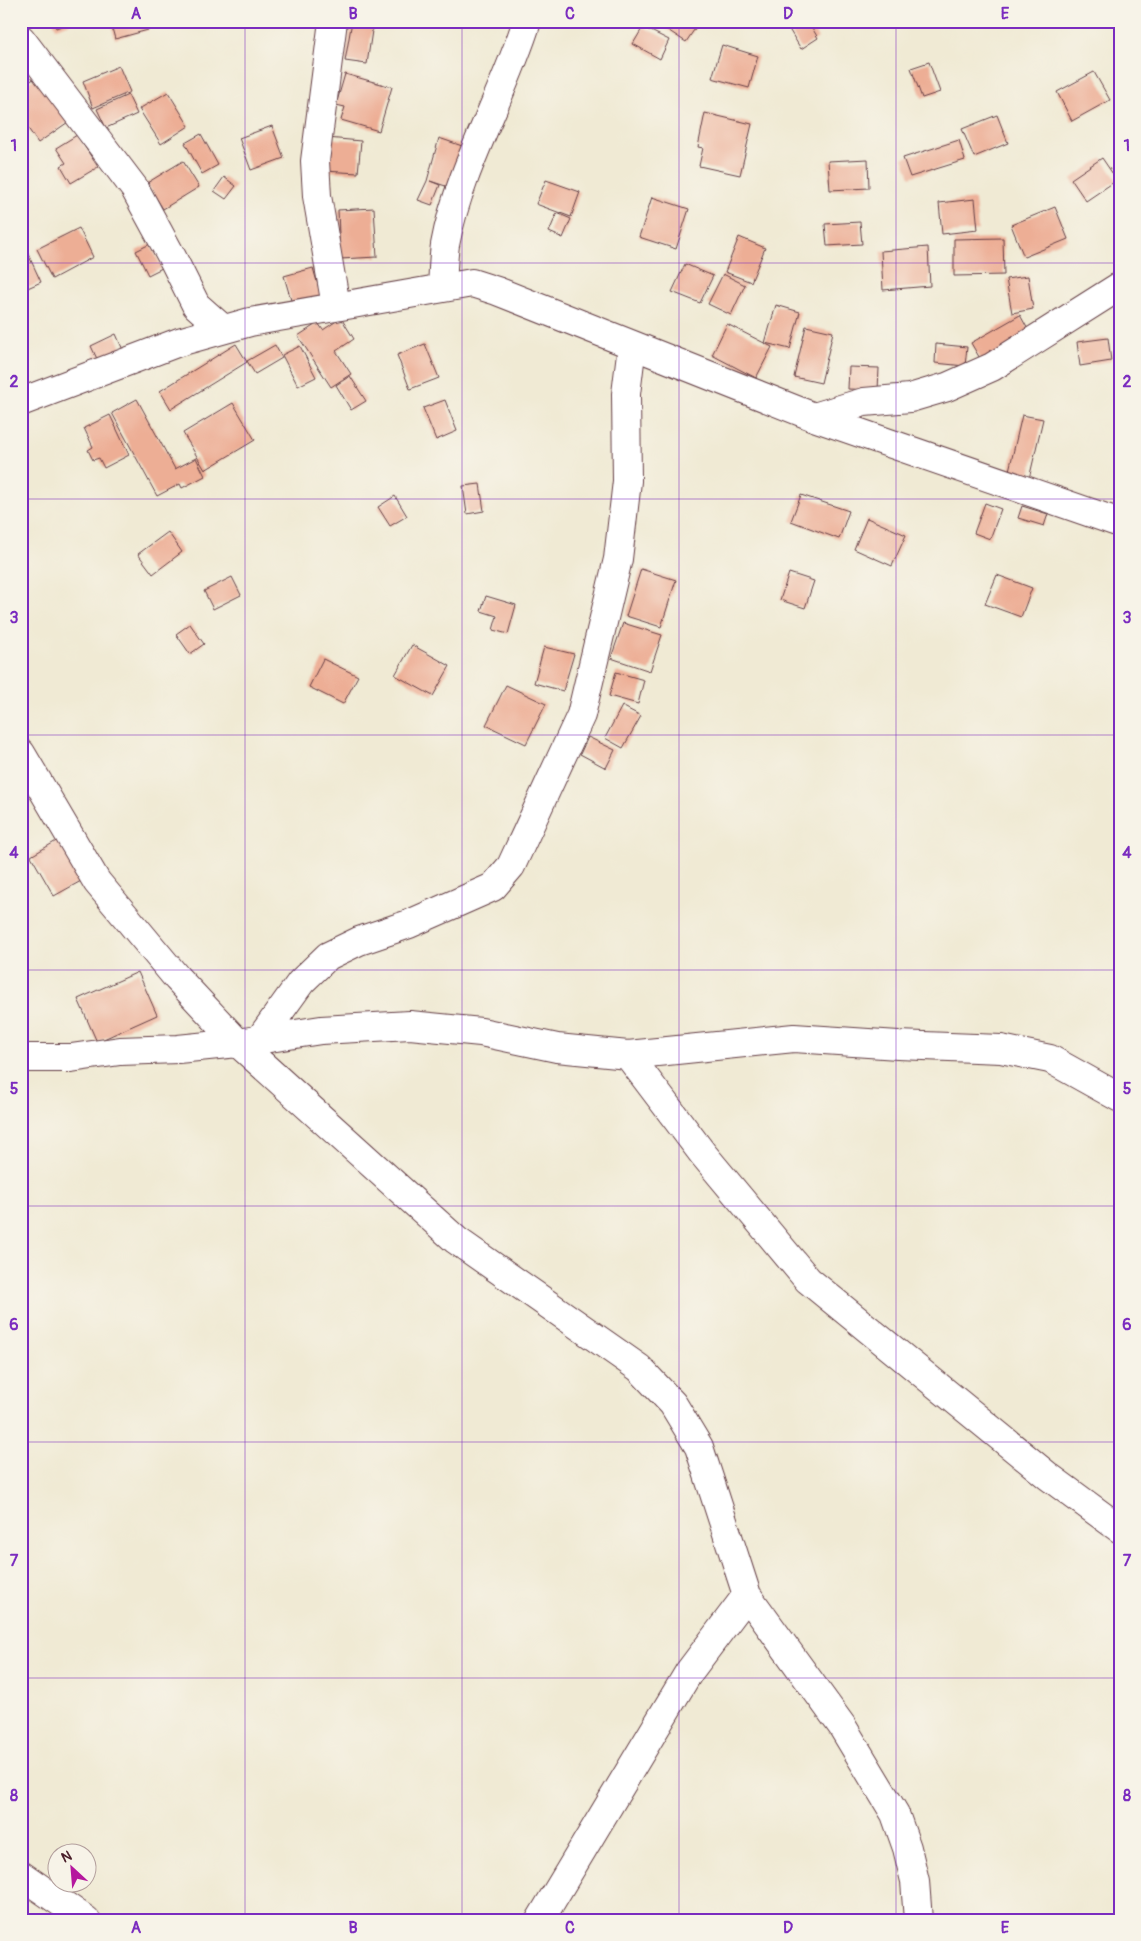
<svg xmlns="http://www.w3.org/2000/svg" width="1141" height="1941" font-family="Pangolin,sans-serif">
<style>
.building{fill:#edae95}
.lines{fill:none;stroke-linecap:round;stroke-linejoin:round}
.minor-casing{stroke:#633d44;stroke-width:30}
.minor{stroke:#fff;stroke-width:28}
.grid{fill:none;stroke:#7b2cbf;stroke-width:1;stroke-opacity:0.55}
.neatline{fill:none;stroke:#7b2cbf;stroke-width:2}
.grid-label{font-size:16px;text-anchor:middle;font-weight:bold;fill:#7b2cbf}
</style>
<rect width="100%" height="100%" fill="#f7f3e8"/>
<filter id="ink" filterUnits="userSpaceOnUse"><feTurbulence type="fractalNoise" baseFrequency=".02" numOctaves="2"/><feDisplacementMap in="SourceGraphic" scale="10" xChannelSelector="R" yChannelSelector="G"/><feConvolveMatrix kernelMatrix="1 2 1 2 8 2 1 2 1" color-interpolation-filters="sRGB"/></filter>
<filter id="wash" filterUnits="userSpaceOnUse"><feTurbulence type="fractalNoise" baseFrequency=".0096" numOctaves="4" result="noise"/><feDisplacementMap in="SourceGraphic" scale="20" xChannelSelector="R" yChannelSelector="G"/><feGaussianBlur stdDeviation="1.12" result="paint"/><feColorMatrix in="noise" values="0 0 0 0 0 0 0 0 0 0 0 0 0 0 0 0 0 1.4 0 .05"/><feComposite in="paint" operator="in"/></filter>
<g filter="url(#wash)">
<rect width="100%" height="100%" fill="#f0ead4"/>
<g id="blocks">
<path class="building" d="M 53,21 L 73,21 L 73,22 L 56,28 Z
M 110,21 L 146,21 L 148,30 L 115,39 Z
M 352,21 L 373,24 L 367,64 L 345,61 Z
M 654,21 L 700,21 L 686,42 Z
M 784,21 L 808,21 L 818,38 L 801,49 Z
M 643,27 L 669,40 L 660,59 L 633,44 Z
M 722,45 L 758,56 L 749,88 L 712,78 Z
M 929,62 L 940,92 L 922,98 L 911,68 Z
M 119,66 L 130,92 L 93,108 L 83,81 Z
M 1094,72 L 1110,100 L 1072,121 L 1057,92 Z
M 345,74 L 392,87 L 379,131 L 341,120 L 345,107 L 336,105 Z
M 40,75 L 71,120 L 38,143 L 21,118 L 21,87 Z
M 168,92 L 189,126 L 161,144 L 139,109 Z
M 128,95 L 137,114 L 106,128 L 97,109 Z
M 705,113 L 752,124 L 740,175 L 699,166 L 703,148 L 698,147 Z
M 997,115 L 1008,143 L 974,157 L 962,129 Z
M 272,126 L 284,158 L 251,170 L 239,138 Z
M 201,134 L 218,165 L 202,174 L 185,143 Z
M 77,135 L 98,167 L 71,183 L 61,166 L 66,163 L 56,148 Z
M 327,138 L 361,141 L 358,173 L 324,171 Z
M 439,138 L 468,148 L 455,189 L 430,181 L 440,185 L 432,205 L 418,200 L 427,181 Z
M 959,140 L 965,160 L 910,177 L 903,158 Z
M 1102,158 L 1117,180 L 1086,201 L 1071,179 Z
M 868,159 L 869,188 L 830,190 L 828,161 Z
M 183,161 L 199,187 L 163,209 L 147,183 Z
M 224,177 L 236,186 L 226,199 L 214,191 Z
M 546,180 L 580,192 L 571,217 L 536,204 Z
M 652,197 L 689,209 L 676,249 L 639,237 Z
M 975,199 L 978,230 L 942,234 L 939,203 Z
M 1055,207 L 1068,239 L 1024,257 L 1011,225 Z
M 374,208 L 377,257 L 340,259 L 338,210 Z
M 557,213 L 571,219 L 563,238 L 549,232 Z
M 860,222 L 862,244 L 827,246 L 825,224 Z
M 79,228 L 93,257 L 52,279 L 37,249 Z
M 739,237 L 765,248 L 751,282 L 725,272 Z
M 1003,238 L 1004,275 L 954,276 L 954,239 Z
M 21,239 L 41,282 L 21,291 Z
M 150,244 L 162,268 L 148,275 L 136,251 Z
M 928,247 L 930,286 L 883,290 L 881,251 Z
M 685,264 L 713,276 L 700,303 L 672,292 Z
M 313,268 L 322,299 L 293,307 L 284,276 Z
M 723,274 L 745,285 L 731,315 L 708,304 Z
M 1028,276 L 1033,309 L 1012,313 L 1006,279 Z
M 776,305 L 800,312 L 790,349 L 765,343 Z
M 1020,315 L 1031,335 L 982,362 L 971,343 Z
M 341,318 L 354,339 L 336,351 L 351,374 L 331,387 L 298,336 L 318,323 L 323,330 Z
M 727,324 L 772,347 L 756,378 L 712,355 Z
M 806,326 L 833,332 L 821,383 L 794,377 Z
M 116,334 L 123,350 L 98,361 L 91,346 Z
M 1108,338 L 1111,361 L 1080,366 L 1077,342 Z
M 236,344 L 247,362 L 171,409 L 160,391 Z
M 425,344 L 439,378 L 410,389 L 397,355 Z
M 936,344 L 967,347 L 965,366 L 935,363 Z
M 275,345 L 282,358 L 255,374 L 247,361 Z
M 300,346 L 316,377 L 298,386 L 282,355 Z
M 849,367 L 879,368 L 878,390 L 848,389 Z
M 350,376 L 366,401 L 351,410 L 336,385 Z
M 137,399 L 175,469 L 196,458 L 205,476 L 182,488 L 180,484 L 157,496 L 112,413 Z
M 445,400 L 457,431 L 436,440 L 423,408 Z
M 233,403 L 255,440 L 205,470 L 183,433 Z
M 110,415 L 129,455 L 104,468 L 99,458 L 93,460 L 88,450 L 93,447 L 84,428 Z
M 1022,415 L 1043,419 L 1029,479 L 1008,475 Z
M 480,484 L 484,511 L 467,514 L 463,486 Z
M 801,495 L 849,511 L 839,539 L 791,521 Z
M 395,496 L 407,516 L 390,526 L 378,507 Z
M 985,503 L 1001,509 L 990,539 L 974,533 Z
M 1022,506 L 1048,514 L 1044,526 L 1018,518 Z
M 867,518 L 906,535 L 892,566 L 854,549 Z
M 168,532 L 182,552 L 153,574 L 138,554 Z
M 641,569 L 676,580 L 661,627 L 626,616 Z
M 789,573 L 814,581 L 805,608 L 780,600 Z
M 997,575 L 1032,588 L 1021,617 L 985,604 Z
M 232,577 L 241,595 L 213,609 L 204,591 Z
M 486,596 L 516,605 L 508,634 L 493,630 L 497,616 L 481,611 Z
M 623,623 L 662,635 L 650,671 L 611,658 Z
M 190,624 L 204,644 L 190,654 L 176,634 Z
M 412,645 L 450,666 L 433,696 L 395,675 Z
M 544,647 L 574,654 L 563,691 L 534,683 Z
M 323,659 L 358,676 L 343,704 L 309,687 Z
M 616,672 L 644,680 L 638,704 L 609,696 Z
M 506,685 L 546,704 L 526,744 L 486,725 Z
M 622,706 L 641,716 L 623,748 L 605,738 Z
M 588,737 L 615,750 L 606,768 L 580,754 Z
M 58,840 L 81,881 L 54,896 L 31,856 Z
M 138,972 L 157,1015 L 97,1042 L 78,999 Z"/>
</g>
</g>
<g filter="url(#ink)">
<use href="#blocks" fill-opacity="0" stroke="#633d44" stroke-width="1"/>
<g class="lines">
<g class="minor-casing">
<path id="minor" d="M 333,21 L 315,161 L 317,196 L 336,306
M 21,39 L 135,189 L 173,259 L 196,305 L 223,329
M 442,287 C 443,273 443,259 445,245 C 459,169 504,95 527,21
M 21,402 L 179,342 L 250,322 L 472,283 L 497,291 L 814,417 L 1120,523
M 814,417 L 864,402 L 910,398 L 947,387 L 992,367 L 1120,286
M 21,753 L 97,882 L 177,978 L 238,1043 L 456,1240 L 639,1368 L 673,1404 L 699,1447 L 747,1595 L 842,1726 L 895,1814 L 907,1848 L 915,1881 L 918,1920
M 260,1039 L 301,982 L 328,956 L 359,941 L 409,924 L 493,887 L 511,866 L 581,715 L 618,559 L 627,481 L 626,394 L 632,345
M 628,1055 L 703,1154 L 808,1280 L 1048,1476 L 1120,1529
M 21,1058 L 71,1058 L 120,1051 L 178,1049 L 238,1043 L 321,1030 L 410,1025 L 481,1032 L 557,1048 L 628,1055 L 794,1038 L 898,1045 L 1001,1049 L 1050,1059 L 1120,1098
M 21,1875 L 86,1920
M 540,1920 L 689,1672 L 747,1595"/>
</g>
<use href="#minor" class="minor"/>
</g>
</g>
<path class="grid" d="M 245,21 L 245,1920M 462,21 L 462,1920M 679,21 L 679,1920M 896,21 L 896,1920M 21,263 L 1120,263M 21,499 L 1120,499M 21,735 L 1120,735M 21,970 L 1120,970M 21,1206 L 1120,1206M 21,1442 L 1120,1442M 21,1678 L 1120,1678"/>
<rect width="1141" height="1941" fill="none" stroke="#f7f3e8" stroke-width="55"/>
<g transform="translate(72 1868) rotate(334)"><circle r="24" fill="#f7f3e8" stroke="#b29e9c"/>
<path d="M0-4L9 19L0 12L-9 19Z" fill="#b5179e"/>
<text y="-8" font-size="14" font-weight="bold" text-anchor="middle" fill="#4a1f2b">N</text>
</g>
<rect x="28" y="28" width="1086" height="1886" class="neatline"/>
<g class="grid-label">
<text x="136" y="19">A</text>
<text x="353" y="19">B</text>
<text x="570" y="19">C</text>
<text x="788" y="19">D</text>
<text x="1005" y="19">E</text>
<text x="14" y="151">1</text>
<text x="1127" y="151">1</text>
<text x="14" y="387">2</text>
<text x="1127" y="387">2</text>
<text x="14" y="623">3</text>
<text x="1127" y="623">3</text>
<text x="14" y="858">4</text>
<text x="1127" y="858">4</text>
<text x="14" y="1094">5</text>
<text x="1127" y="1094">5</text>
<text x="14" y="1330">6</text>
<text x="1127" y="1330">6</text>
<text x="14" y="1566">7</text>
<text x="1127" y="1566">7</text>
<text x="14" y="1801">8</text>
<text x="1127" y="1801">8</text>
<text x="136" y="1933">A</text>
<text x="353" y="1933">B</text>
<text x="570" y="1933">C</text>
<text x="788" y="1933">D</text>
<text x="1005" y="1933">E</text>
</g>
</svg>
